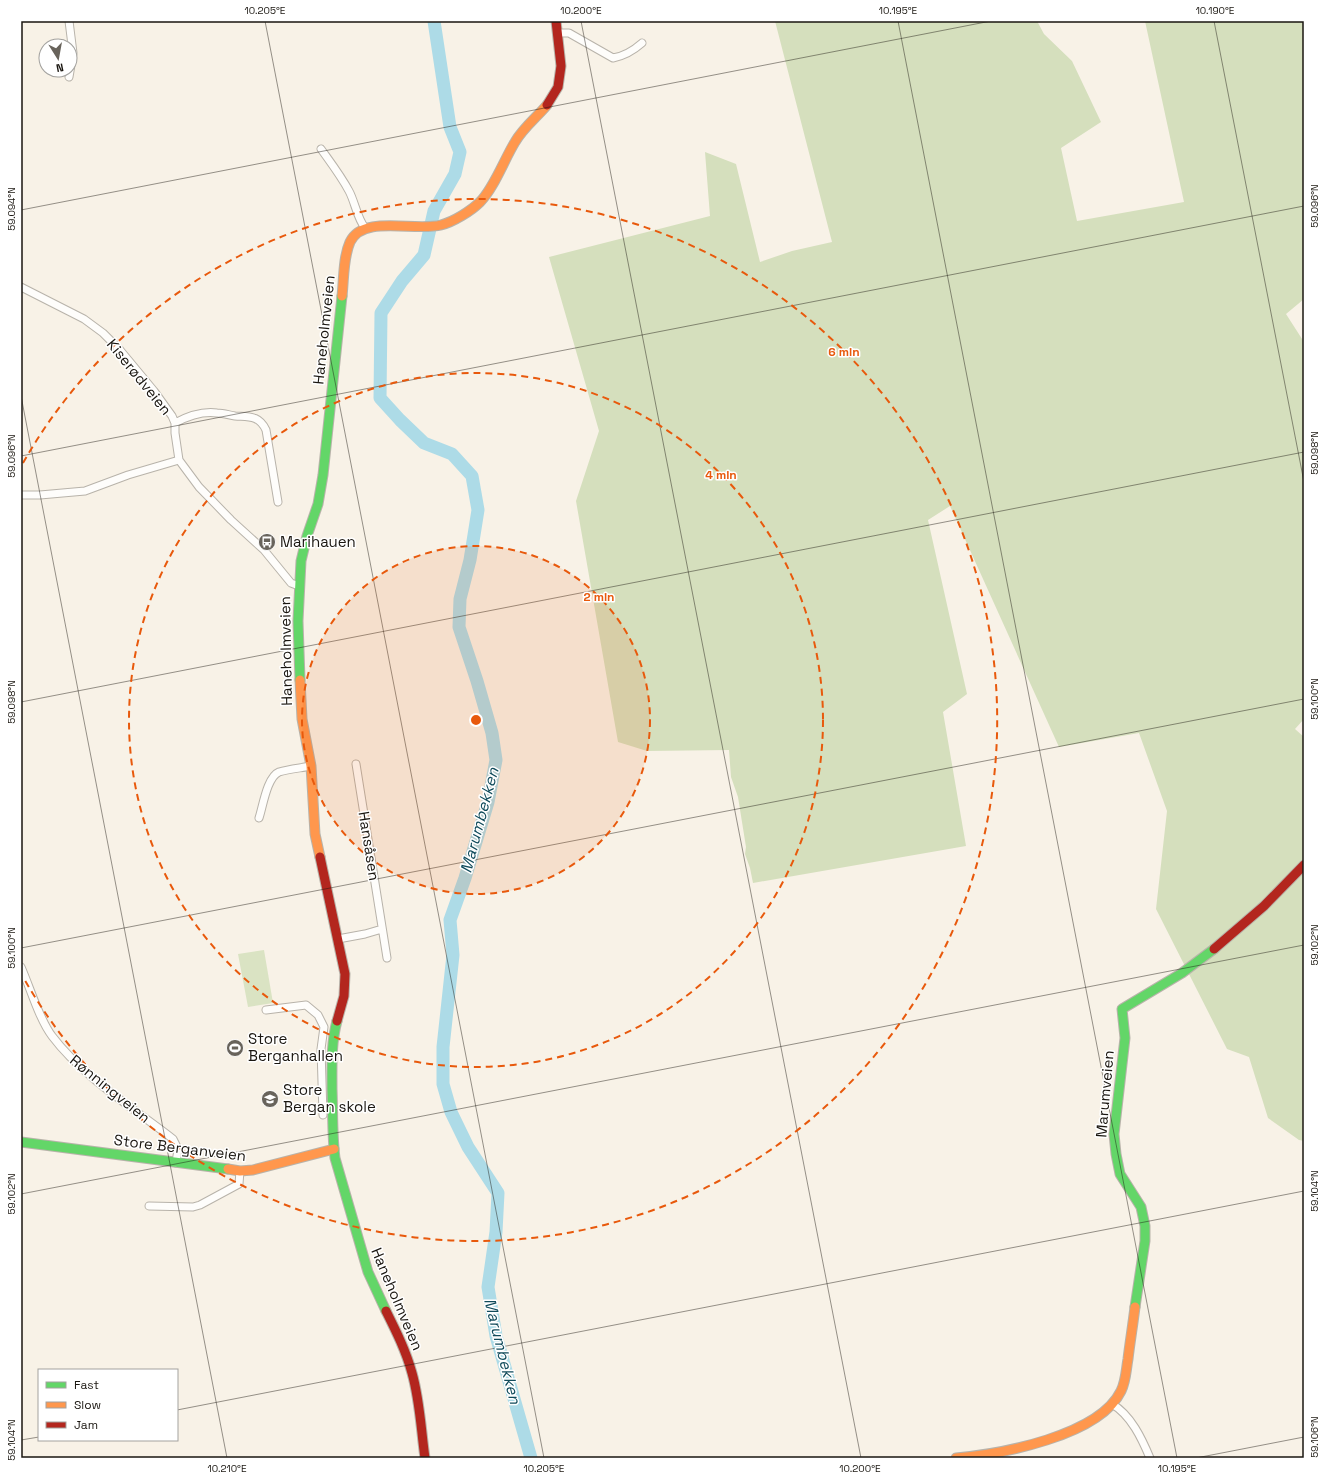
<svg xmlns="http://www.w3.org/2000/svg" width="1325" height="1479" font-family="'Space Grotesk',sans-serif">
<style>
.green{fill:#dae3c3}
.forest{fill:#d5dfbd}
.lines{fill:none;stroke-linecap:round;stroke-linejoin:round}
.river{stroke:#addbe7;stroke-width:13}
.street-casing{stroke:#b8b3aa;stroke-width:9}
.fast-casing{stroke:#b8b3aa;stroke-width:11}
.slow-casing{stroke:#b8b3aa;stroke-width:11}
.jam-casing{stroke:#b8b3aa;stroke-width:11}
.street{stroke:#fefdfb;stroke-width:7}
.fast{stroke:#63d668;stroke-width:9}
.slow{stroke:#ff974d;stroke-width:9}
.jam{stroke:#b3261e;stroke-width:9}
.ticks{fill:none;stroke:#1a1610;stroke-width:1;stroke-opacity:0.45}
.ring{fill:none;stroke:#e8590c;stroke-width:2;stroke-dasharray:7 5}
.labels{text-anchor:middle;stroke-width:3;stroke-linejoin:round;paint-order:stroke}
.street-label{font-size:15px;fill:#1a1610;stroke:#fff}
.poi-label{font-size:15px;fill:#1a1610;stroke:#fff;text-anchor:start}
.water-label{font-size:16px;font-style:italic;fill:#104b5b;stroke:#fff}
.centre{fill:#e8590c;stroke:#fff;stroke-width:2}
.ring-label{font-size:12px;text-anchor:middle;font-weight:bold;fill:#e8590c;stroke:#fff;stroke-width:3;stroke-linejoin:round;paint-order:stroke}
.neatline{fill:none;stroke:#1a1610;stroke-width:1.5}
.ticks-label{font-size:10px;text-anchor:middle;fill:#1a1610}
</style>
<rect width="100%" height="100%" fill="#f8f2e7"/>
<path class="green" d="M 264,950 L 273,1003 L 248,1007 L 238,954 Z"/>
<path class="forest" d="M 775,21 L 1037,21 L 1044,34 L 1072,61 L 1101,122 L 1061,148 L 1077,221 L 1184,202 L 1145,21 L 1304,21 L 1304,299 L 1286,314 L 1304,342 L 1304,719 L 1295,729 L 1304,737 L 1304,1141 L 1299,1140 L 1268,1118 L 1249,1057 L 1227,1049 L 1156,909 L 1167,811 L 1139,733 L 1059,747 L 950,506 L 928,520 L 967,694 L 943,712 L 966,846 L 753,883 L 750,868 L 745,854 L 746,847 L 738,797 L 731,777 L 729,750 L 647,751 L 618,742 L 576,501 L 599,431 L 549,257 L 710,216 L 705,152 L 736,164 L 760,262 L 792,251 L 832,242 Z"/>
<g class="lines">
<path class="river" d="M 434,21 L 450,127 L 460,152 L 455,174 L 434,211 L 424,255 L 402,281 L 381,313 L 380,398 L 400,420 L 424,443 L 452,454 L 472,476 L 478,510 L 470,560 L 460,599 L 459,627 L 477,681 L 492,733 L 496,760 L 488,802 L 465,878 L 450,920 L 453,955 L 443,1047 L 443,1084 L 451,1112 L 468,1147 L 498,1193 L 496,1232 L 488,1287 L 496,1336 L 531,1458"/>
<g class="street-casing">
<path id="street" d="M 69,21 L 73,53 L 69,77
M 557,33 L 569,33 L 613,58 C 624,56 633,51 642,43
M 321,149 C 331,163 341,176 349,191 C 355,202 357,218 365,228
M 21,287 L 84,319 L 103,333 L 120,350 L 154,391 L 172,416 L 175,423 L 175,433 L 179,460 L 199,487 L 231,520 L 264,550 L 291,583 L 299,586
M 175,423 C 188,416 202,411 217,413 C 223,413 229,415 235,416 C 249,417 259,415 266,430 L 278,502
M 21,495 L 40,495 L 85,491 L 128,475 L 179,460
M 356,764 L 387,958
M 259,818 C 263,806 267,777 279,772 C 289,769 301,768 311,766
M 338,939 L 365,934 L 382,929
M 21,967 C 30,987 39,1019 52,1036 C 82,1076 133,1108 173,1139 L 178,1149 L 176,1163
M 266,1010 L 306,1005 L 318,1015 L 324,1027 L 321,1049 L 323,1115
M 149,1206 L 193,1207 L 200,1205 L 239,1184 L 240,1171
M 1112,1404 C 1131,1415 1142,1439 1150,1458"/>
</g>
<g class="fast-casing">
<path id="fast" d="M 300,680 L 298,621 L 301,561 L 307,536 L 318,504 L 323,475 L 342,296
M 337,1021 C 331,1043 332,1066 332,1089 C 333,1112 332,1135 335,1158 L 368,1272 L 386,1311
M 21,1142 L 228,1169
M 1135,1307 L 1145,1241 L 1145,1226 L 1141,1207 L 1120,1174 L 1116,1154 L 1114,1134 L 1125,1038 L 1122,1009 L 1182,973 L 1214,949"/>
</g>
<g class="slow-casing">
<path id="slow" d="M 342,296 C 344,279 343,258 350,242 C 363,214 415,232 441,225 C 453,222 471,211 480,202 C 494,188 504,160 515,142 C 523,128 537,117 547,105
M 300,680 L 302,719 L 311,766 L 315,834 L 320,857
M 228,1169 L 240,1171 L 253,1170 L 334,1149
M 956,1458 C 1001,1454 1099,1436 1121,1391 C 1126,1381 1126,1370 1128,1359 C 1130,1342 1133,1324 1135,1307"/>
</g>
<g class="jam-casing">
<path id="jam" d="M 547,105 L 558,87 L 561,66 L 556,21
M 320,857 L 345,974 L 344,996 L 337,1021
M 1214,949 L 1264,906 L 1304,865
M 386,1311 C 396,1331 406,1351 412,1373 C 420,1401 421,1430 425,1458"/>
</g>
<use href="#street" class="street"/>
<use href="#fast" class="fast"/>
<use href="#slow" class="slow"/>
<use href="#jam" class="jam"/>
</g>
<path class="ticks" d="M 265,21 L 544,1458M 581,21 L 861,1458M 898,21 L 1177,1458M 1214,21 L 1304,482M 21,210 L 991,21M 21,396 L 227,1458M 21,456 L 1304,206M 21,702 L 1304,452M 21,948 L 1304,699M 21,1194 L 1304,945M 177,1410 L 1304,1191M 21,1440 L 39,1437M 1196,1458 L 1304,1437"/>
<circle cx="476" cy="720" r="174" fill="#e8590c" fill-opacity=".12"/>
<g class="ring">
<circle cx="476" cy="720" r="174"/>
<circle cx="476" cy="720" r="347"/>
<path d="M23 463A521 521 0 1 1 23 977"/>
</g>
<defs>
<g id="bus-disc" transform="scale(0.9)"><circle r="9.5" fill="#68635b" stroke="#fff"/><path d="M-5-6H5V4H4V6H2V4H-2V6H-4V4H-5ZM-3.5-4V0h7V-4ZM-3.5 1.2v1.5H-2V1.2ZM2 1.2v1.5H3.5V1.2Z" fill="#fff"/></g>
<g id="stadium-disc" transform="scale(0.9)"><circle r="9.5" fill="#68635b" stroke="#fff"/><path d="M0-5a6.5 5 0 1 0 0 10a6.5 5 0 1 0 0-10ZM-3.5-1.8h7v3.6h-7Z" fill="#fff"/></g>
<g id="school-disc" transform="scale(0.9)"><circle r="9.5" fill="#68635b" stroke="#fff"/><path d="M0-5L7-2L0 1L-7-2ZM-4 1L0 2.5L4 1V4Q0 6-4 4Z" fill="#fff"/></g>
</defs>
<g fill-rule="evenodd">
<use href="#bus-disc" x="267" y="542"/>
<use href="#stadium-disc" x="235" y="1048"/>
<use href="#school-disc" x="270" y="1099"/>
</g>
<g class="labels">
<g class="street-label">
<text transform="translate(324 330) rotate(-84)" y="5">Haneholmveien</text>
<text transform="translate(139 377) rotate(51)" y="5">Kiserødveien</text>
<text transform="translate(286 651) rotate(-91)" y="5">Haneholmveien</text>
<text transform="translate(369 846) rotate(81)" y="5">Hansåsen</text>
<text transform="translate(110 1089) rotate(39)" y="5">Rønningveien</text>
<text transform="translate(1105 1094) rotate(-85)" y="5">Marumveien</text>
<text transform="translate(180 1148) rotate(7)" y="5">Store Berganveien</text>
<text transform="translate(397 1299) rotate(67)" y="5">Haneholmveien</text>
</g>
<g class="poi-label">
<text x="280" y="547">Marihauen</text>
<text x="248" y="1044">Store<tspan x="248" dy="17">Berganhallen</tspan></text>
<text x="283" y="1095">Store<tspan x="283" dy="17">Bergan skole</tspan></text>
</g>
<g class="water-label">
<text transform="translate(479 820) rotate(-75)" y="6">Marumbekken</text>
<text transform="translate(503 1351) rotate(76)" y="6">Marumbekken</text>
</g>
</g>
<circle cx="476" cy="720" r="6" class="centre"/>
<g class="ring-label">
<text x="844" y="356">6 min</text>
<text x="721" y="479">4 min</text>
<text x="599" y="601">2 min</text>
</g>
<rect width="1325" height="1479" fill="none" stroke="#ffffff" stroke-width="44"/>
<rect x="38" y="1369" width="140" height="72" fill="#ffffff" stroke="#a3a29f"/>
<rect x="46" y="1382" width="20" height="6" fill="#63d668" stroke="#a3a29f"/>
<text x="74" y="1389" font-size="12" fill="#1a1610">Fast</text>
<rect x="46" y="1402" width="20" height="6" fill="#ff974d" stroke="#a3a29f"/>
<text x="74" y="1409" font-size="12" fill="#1a1610">Slow</text>
<rect x="46" y="1422" width="20" height="6" fill="#b3261e" stroke="#a3a29f"/>
<text x="74" y="1429" font-size="12" fill="#1a1610">Jam</text>
<g transform="translate(58 58) rotate(169)"><circle r="19" fill="#ffffff" stroke="#a3a29f"/>
<path d="M0-3L7 15L0 10L-7 15Z" fill="#68635b"/>
<text y="-6" font-size="11" font-weight="bold" text-anchor="middle" fill="#1a1610">N</text>
</g>
<rect x="22" y="22" width="1281" height="1435" class="neatline"/>
<g class="ticks-label">
<text x="265" y="14">10.205°E</text>
<text x="581" y="14">10.200°E</text>
<text x="898" y="14">10.195°E</text>
<text x="1215" y="14">10.190°E</text>
<text transform="translate(1314 206) rotate(-90)" y="4">59.096°N</text>
<text transform="translate(11 209) rotate(-90)" y="4">59.094°N</text>
<text transform="translate(1314 453) rotate(-90)" y="4">59.098°N</text>
<text transform="translate(11 456) rotate(-90)" y="4">59.096°N</text>
<text transform="translate(1314 699) rotate(-90)" y="4">59.100°N</text>
<text transform="translate(11 702) rotate(-90)" y="4">59.098°N</text>
<text transform="translate(1314 945) rotate(-90)" y="4">59.102°N</text>
<text transform="translate(11 948) rotate(-90)" y="4">59.100°N</text>
<text transform="translate(1314 1191) rotate(-90)" y="4">59.104°N</text>
<text transform="translate(11 1194) rotate(-90)" y="4">59.102°N</text>
<text transform="translate(1314 1437) rotate(-90)" y="4">59.106°N</text>
<text transform="translate(11 1440) rotate(-90)" y="4">59.104°N</text>
<text x="227" y="1472">10.210°E</text>
<text x="544" y="1472">10.205°E</text>
<text x="860" y="1472">10.200°E</text>
<text x="1177" y="1472">10.195°E</text>
</g>
</svg>
